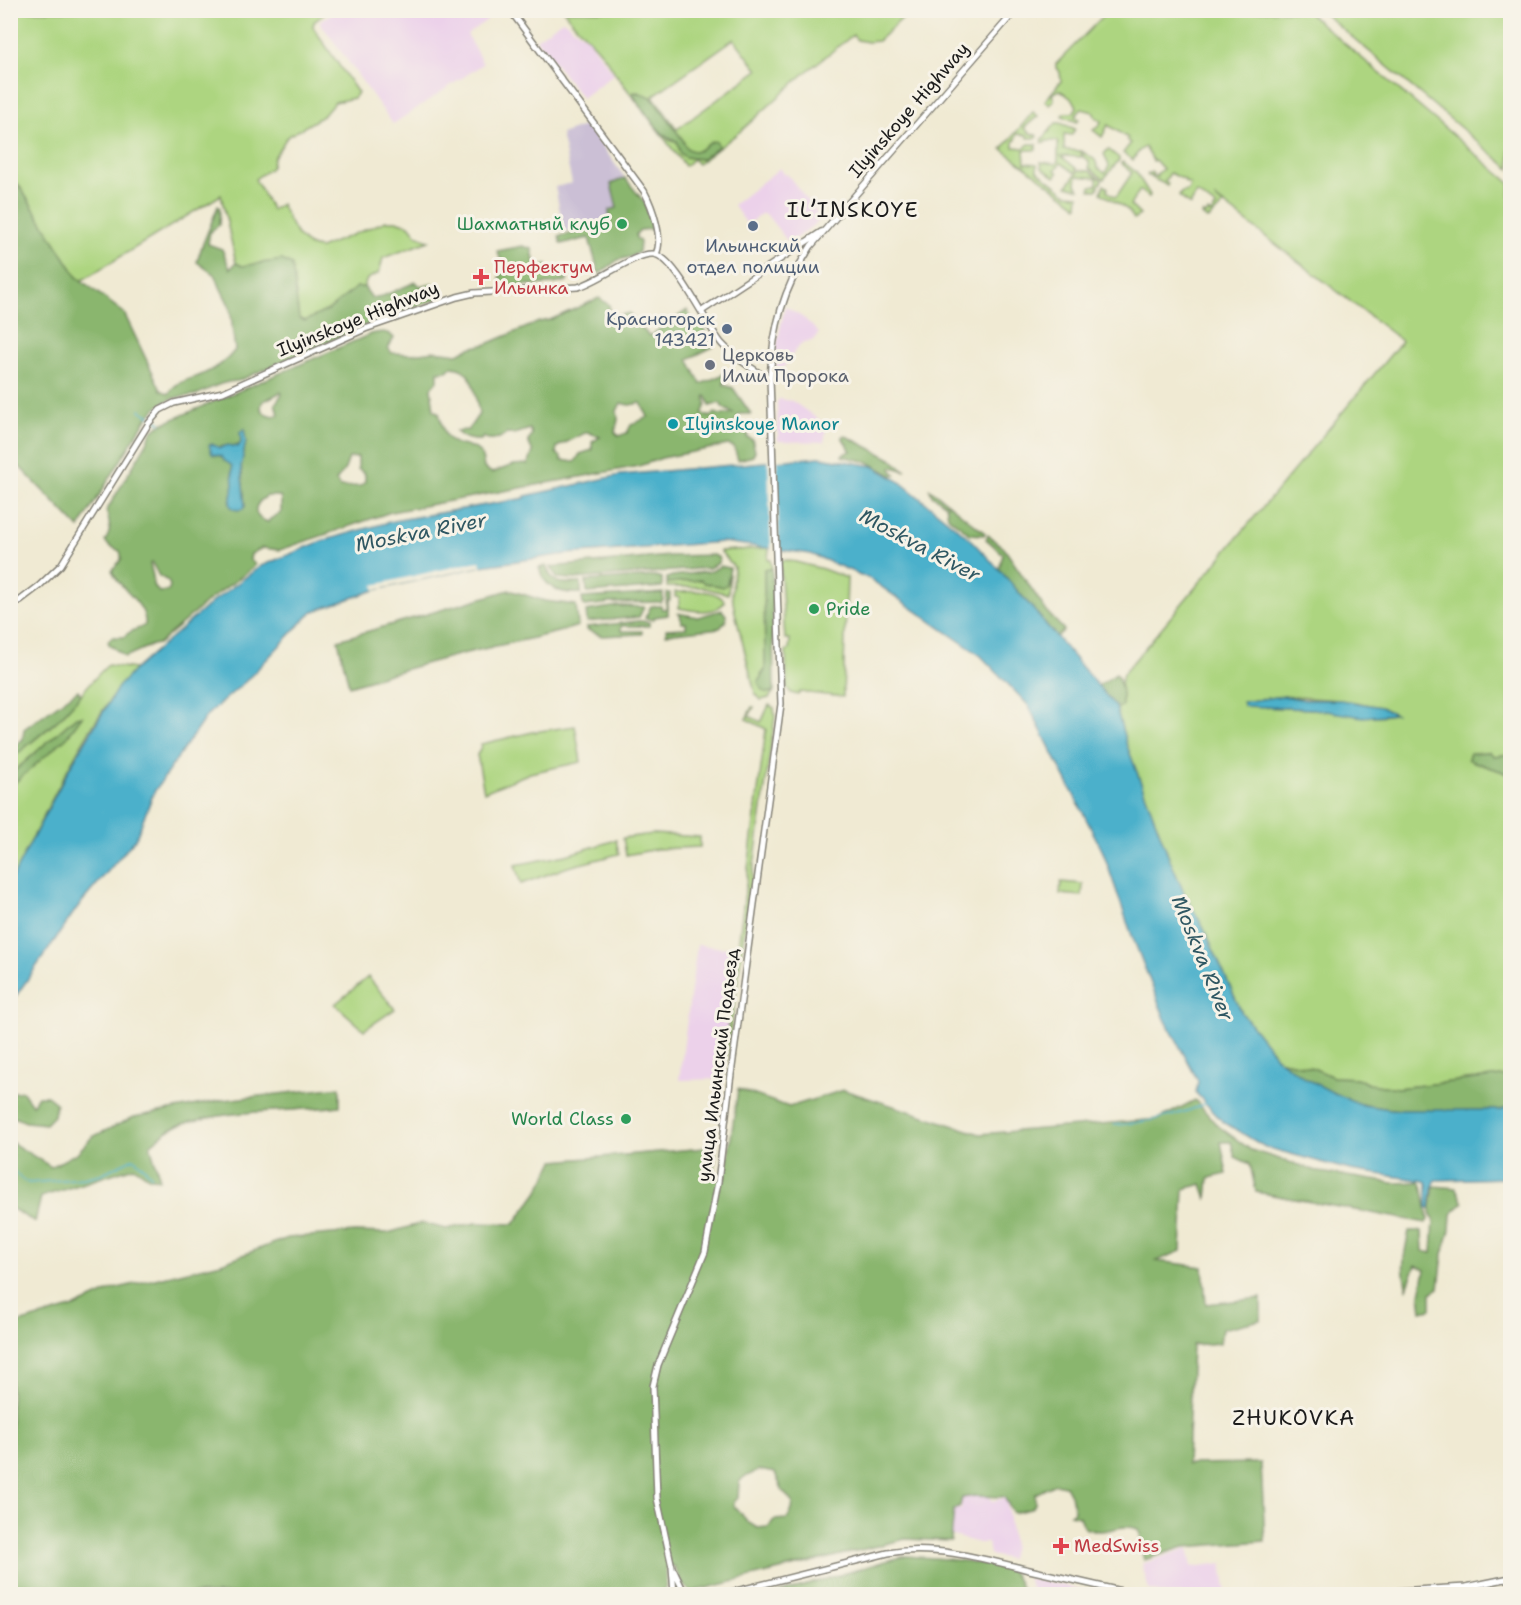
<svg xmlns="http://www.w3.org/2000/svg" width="1521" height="1605" font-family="'Shantell Sans',sans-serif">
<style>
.built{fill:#ecd1ea}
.industrial{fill:#cbbfd5}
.green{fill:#add580;stroke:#64784e;stroke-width:1.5;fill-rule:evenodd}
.forest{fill:#8ab66e;stroke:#536945;stroke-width:1.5;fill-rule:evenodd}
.water{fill:#4bb0cb;stroke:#346674;stroke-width:1.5}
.pier{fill:#f0ead3}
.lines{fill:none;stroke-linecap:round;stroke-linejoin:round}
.stream{stroke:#4bb0cb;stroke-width:1.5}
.secondary-casing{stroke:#868378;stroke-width:8}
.secondary{stroke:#fff;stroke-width:5}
.leisure-dot{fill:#2e9e5b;stroke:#f7f3e8;stroke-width:2}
.service-dot{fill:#5c6f8a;stroke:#f7f3e8;stroke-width:2}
.health-dot{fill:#e0444e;stroke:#f7f3e8;stroke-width:2}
.worship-dot{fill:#6b7280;stroke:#f7f3e8;stroke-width:2}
.culture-dot{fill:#0f9aa8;stroke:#f7f3e8;stroke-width:2}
.labels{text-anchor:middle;stroke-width:6;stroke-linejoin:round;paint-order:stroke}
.street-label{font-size:18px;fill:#1c1c1c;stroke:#f7f3e8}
.leisure-label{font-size:18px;fill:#27864d;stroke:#f7f3e8;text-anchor:end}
.service-label{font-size:18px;fill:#4e5e75;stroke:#f7f3e8}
.health-label{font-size:18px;fill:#be3a42;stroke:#f7f3e8;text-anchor:start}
.worship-label{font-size:18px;fill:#5b616d;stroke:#f7f3e8;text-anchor:start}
.culture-label{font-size:18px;fill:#0d838f;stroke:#f7f3e8;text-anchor:start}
.water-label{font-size:20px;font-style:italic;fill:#2f5762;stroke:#f7f3e8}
.quarter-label{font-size:21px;letter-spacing:1.5px;fill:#1c1c1c;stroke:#f7f3e8}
</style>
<rect width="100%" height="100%" fill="#f7f3e8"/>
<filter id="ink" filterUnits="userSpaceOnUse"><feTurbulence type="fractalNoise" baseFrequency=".0167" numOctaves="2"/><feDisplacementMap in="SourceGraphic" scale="12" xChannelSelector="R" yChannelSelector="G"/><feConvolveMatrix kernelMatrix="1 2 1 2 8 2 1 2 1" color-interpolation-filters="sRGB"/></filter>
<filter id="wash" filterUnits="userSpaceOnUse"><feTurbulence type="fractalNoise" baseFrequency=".008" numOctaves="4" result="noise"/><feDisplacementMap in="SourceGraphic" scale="24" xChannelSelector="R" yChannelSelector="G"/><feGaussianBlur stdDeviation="1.35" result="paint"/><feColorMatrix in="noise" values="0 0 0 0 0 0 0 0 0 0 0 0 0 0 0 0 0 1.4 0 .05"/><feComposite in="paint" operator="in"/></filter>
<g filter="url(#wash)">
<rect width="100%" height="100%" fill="#f0ead3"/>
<path class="built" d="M 336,11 L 500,10 L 500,11 L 467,34 L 483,64 L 393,124 L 319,21 Z
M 563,20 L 588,39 L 614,74 L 582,98 L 536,39 Z
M 780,168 L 785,175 L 787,174 L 822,219 L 789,243 L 766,214 L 761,214 L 747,224 L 733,205 Z
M 785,306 L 805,319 L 819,333 L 812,341 L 803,342 L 795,351 L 777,377 L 776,349 Z
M 779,399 L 792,401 L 827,425 L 824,442 L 778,441 L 777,402 Z
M 697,945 L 738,949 L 721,1079 L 679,1080 Z
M 962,1497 L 989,1497 L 992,1501 L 1006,1498 L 1013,1546 L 1010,1559 L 990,1555 L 988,1543 L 979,1543 L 950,1535 L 951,1509 L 961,1509 Z
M 1188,1548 L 1192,1567 L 1222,1563 L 1227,1594 L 1166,1594 L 1149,1590 L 1142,1564 Z
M 1027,1578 L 1102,1594 L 1034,1594 Z"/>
<path class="industrial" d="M 587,125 L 625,178 L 611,184 L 617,208 L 611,221 L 564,231 L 555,187 L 572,183 L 561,134 Z"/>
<path class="green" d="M 11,11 L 328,11 L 314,22 L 313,27 L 358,93 L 354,98 L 335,102 L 323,116 L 287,137 L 273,159 L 271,168 L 255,179 L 272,210 L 281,204 C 290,221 298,248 320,248 L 386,221 L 396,221 L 409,225 L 417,235 L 429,241 L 383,258 L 379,273 L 367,279 L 364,287 L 357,287 L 328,310 L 305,321 L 299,318 L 296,307 L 268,262 L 242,266 L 236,263 L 221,195 L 81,281 L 77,277 L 18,184 L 11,184 Z
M 564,11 L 910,11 L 878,41 L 868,42 L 857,40 L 853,35 L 806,72 L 742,130 L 698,164 L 693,159 L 685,166 L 615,73 C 602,48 580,33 564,11 ZM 734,39 L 758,70 L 677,129 L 653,96 ZM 638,92 L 651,97 L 683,140 C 685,148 689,152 698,151 L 712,142 L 718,146 L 701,159 L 685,157 L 680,153 L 678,143 L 669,140 L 660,131 L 633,95 L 633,93 Z
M 1108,11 L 1306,11 L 1510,183 L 1510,754 L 1494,756 L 1489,752 L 1471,753 L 1468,758 C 1481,766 1496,768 1510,775 L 1510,1075 L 1398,1088 L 1368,1084 L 1357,1078 L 1333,1077 L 1313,1068 L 1279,1060 L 1242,1013 L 1203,927 L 1185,895 L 1170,860 L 1126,743 L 1116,707 L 1118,707 C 1123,696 1119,685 1123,674 L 1402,341 L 1214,197 L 1223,205 L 1208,220 L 1202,215 L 1203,213 L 1206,215 L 1208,212 L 1211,214 L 1216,207 L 1197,193 L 1190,205 L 1179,196 L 1182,192 L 1188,191 L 1190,184 L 1185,182 L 1185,180 L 1170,173 L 1165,181 L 1168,183 L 1167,186 C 1161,181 1153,180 1147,175 L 1151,172 L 1153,174 L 1151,176 L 1157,177 L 1156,175 L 1163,169 L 1155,160 L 1153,161 L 1145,147 L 1139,151 L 1133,160 L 1123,153 L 1131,143 L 1127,140 L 1128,138 L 1108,125 L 1102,137 L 1093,130 L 1099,126 L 1101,121 L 1096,118 L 1093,112 L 1082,109 L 1075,116 L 1079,119 L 1077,122 L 1062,116 L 1064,113 L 1073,113 L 1077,107 L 1074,101 L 1060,90 L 1052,94 L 1054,100 L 1050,105 L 1045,101 L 1061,81 L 1060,72 L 1056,68 L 1056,64 ZM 1283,696 C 1320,700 1361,697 1394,714 C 1367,720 1339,711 1312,709 C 1289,708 1265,709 1243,702 Z
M 1321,11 L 1510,11 L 1510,169 Z
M 1033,112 L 1038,116 L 1024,128 L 1030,133 L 1038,136 L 1037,138 L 1028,138 L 1027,135 L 1017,134 L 1016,140 L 1014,140 L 1014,147 L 1024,148 L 1029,144 L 1036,144 L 1036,150 L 1024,150 L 1025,163 L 1037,164 L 1037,171 L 1067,194 L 1079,195 L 1078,206 L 1002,149 Z
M 1056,123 L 1060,123 L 1075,129 L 1072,135 L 1064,134 L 1064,150 L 1081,151 L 1081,157 L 1061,156 L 1077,169 L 1075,173 L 1061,163 L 1055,170 L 1058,173 L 1055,177 L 1042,168 L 1041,162 L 1056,164 L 1058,161 L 1058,141 L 1046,141 L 1045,143 L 1042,143 L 1042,140 Z
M 1108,149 L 1119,158 L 1119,160 L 1104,179 L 1089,168 L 1089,161 L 1083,157 L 1083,152 L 1095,160 L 1098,168 L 1105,173 L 1109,166 L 1104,154 Z
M 1123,162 L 1136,172 L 1150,195 L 1149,197 L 1140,190 L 1130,205 L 1140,215 L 1134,219 L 1128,210 L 1101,193 L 1104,185 L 1108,188 L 1107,191 L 1116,197 L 1132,173 L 1121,163 Z
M 1079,170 L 1089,171 L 1102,180 L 1097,190 L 1090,190 L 1091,186 L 1097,185 L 1097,178 L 1077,176 L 1076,184 L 1079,189 L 1067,186 Z
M 769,548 L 768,560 L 771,560 L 772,569 L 764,569 L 765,670 L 761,675 L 771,693 L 774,691 L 769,698 L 761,700 L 755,693 L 734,608 L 732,594 L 734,567 L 720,551 Z
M 788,560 L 823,569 L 847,578 L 843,697 L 800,692 L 798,695 L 791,693 L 787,688 L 786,651 L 789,650 L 790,639 L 785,639 L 780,561 Z
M 730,574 L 728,594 L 701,587 L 667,587 L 667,583 L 701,580 L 727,584 Z
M 675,592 C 690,592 716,587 725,602 C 715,615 693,611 679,608 L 679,597 L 675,597 Z
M 108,665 L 135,669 C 83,726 47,812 11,880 L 11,786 L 81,717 L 76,717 L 11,774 L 11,759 C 27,745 46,732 61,717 C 77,700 91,680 108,665 Z
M 769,705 L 774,708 L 775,717 L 724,1076 L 721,1079 L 766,729 L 746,719 L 752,707 L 754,707 L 749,716 L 761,722 Z
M 575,726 L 581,762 L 530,773 L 484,792 L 477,755 L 480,750 L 481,744 L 533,732 Z
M 653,834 L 700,837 L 700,847 L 657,849 L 626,855 L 623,838 Z
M 616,840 L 619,854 L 568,867 L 521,884 L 515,865 L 566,855 Z
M 1061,882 L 1083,884 L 1082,896 L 1060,894 Z
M 368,977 L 395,1009 L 364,1030 L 335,1004 Z"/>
<path class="forest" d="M 634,92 L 651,97 L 683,140 C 685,148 689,152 698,151 L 713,141 L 717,142 L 718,147 L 701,159 L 685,157 L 680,153 L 677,141 C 661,140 643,108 633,95 Z
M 625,178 L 645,203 L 652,229 L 640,230 L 636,234 L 636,238 L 640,242 L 639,252 L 630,257 L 618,260 L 599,274 L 589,238 L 561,244 L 559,236 L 610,227 L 609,210 L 617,208 L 611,184 Z
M 11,184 L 18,184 L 77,277 L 124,313 L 161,390 L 169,394 C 175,381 189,380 201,375 C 213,370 227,361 235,350 L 230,307 L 220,287 L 216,276 L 197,262 L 202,246 L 218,206 L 220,208 L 219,225 L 210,232 L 208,244 L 222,249 L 230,269 L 236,263 L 242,266 L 282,260 L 292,265 L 299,318 L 305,321 L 328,310 L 357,287 L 364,287 L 372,298 L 378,298 L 416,282 L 420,286 L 432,283 L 434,287 L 438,288 L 439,298 L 361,327 L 238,381 C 222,381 212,388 198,394 C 193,396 185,396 179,397 C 163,400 155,408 145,421 L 79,528 L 11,458 Z
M 523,246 L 532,249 L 535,266 L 547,264 L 548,270 L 568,279 L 567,281 L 554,284 L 501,286 L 500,277 L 505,269 L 497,251 Z
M 599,298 L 609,305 L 611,317 L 629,313 L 648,335 L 651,335 L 687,310 L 694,324 L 702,326 L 713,347 L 688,359 L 701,384 L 724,374 L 724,385 L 733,388 L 751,414 L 739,414 L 734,425 L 748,432 L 747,437 L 752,439 L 755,451 L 753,456 L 738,460 L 734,447 L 728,445 L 662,458 L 639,466 L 391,512 L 280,550 L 262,548 L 251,554 L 250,560 L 255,564 L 253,568 L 209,600 L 158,644 L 152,645 L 125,657 L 109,644 L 108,641 L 112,637 L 124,637 C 129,630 138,630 145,625 C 147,602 119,591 112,570 C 118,562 124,562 120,551 L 109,546 L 105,541 C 112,531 110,522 106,511 L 147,443 L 151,433 L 157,426 L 371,334 C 381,332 386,330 394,338 L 388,348 L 392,353 L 411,354 L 435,351 L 458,354 L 469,348 L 487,344 L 539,322 L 550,320 ZM 451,367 C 475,367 475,396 479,414 L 468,430 L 456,431 C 463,439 470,440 481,440 L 483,437 C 489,441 502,439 507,433 L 515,434 L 530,429 L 532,434 L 528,442 L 533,452 L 528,464 L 513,465 L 492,473 L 484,468 C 481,436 462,454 447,437 C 443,432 441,420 439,413 L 434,410 L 431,388 L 438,380 L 438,372 L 447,371 ZM 281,392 L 282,394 L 275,404 L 279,414 C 273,418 263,414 261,408 L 262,402 ZM 705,396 L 707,397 L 710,406 L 720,403 L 723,408 L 733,413 L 721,415 L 715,413 L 710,417 L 702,414 L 706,405 ZM 621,403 L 629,405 L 641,403 L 648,417 L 631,425 L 627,433 L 619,436 L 615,432 L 618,420 L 617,411 ZM 587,432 L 600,437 L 592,442 L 592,450 L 580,454 L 575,462 L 561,460 L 561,457 L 556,453 L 557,447 ZM 240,433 L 246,441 L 241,464 L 245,506 L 230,504 L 233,485 L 232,466 L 221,456 L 215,455 L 216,447 L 240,445 L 242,439 ZM 358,457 L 358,469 L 365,474 L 365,482 L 360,486 L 340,487 L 336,481 L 345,469 L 349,458 ZM 267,496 L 279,496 L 281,498 L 281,513 L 270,519 L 268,522 C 251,517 253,504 267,496 ZM 152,563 L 159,576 L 168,581 L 170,586 L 168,591 L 159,592 L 153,585 L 153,576 L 150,564 Z
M 844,435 L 891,459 L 906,471 L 892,467 L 891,469 L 896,475 L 893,476 L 868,462 L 842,456 L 843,454 L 851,451 L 842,437 Z
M 929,488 L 985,533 L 984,535 L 969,534 C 964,528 949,519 948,516 C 947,513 947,509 946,505 L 932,495 Z
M 988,535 L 1004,548 L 1047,612 L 1064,630 L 1057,637 L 999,569 L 1003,554 L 986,539 Z
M 713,555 L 718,557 L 719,560 L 718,563 L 709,568 L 575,579 L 557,578 L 551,567 L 669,556 Z
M 546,566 C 554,587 561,583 581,583 L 581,593 C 560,594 545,589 539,568 Z
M 720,566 L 730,568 L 727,584 L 723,587 L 704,583 L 701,580 L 667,583 L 667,578 L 672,576 L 712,571 Z
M 764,569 L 772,569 L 774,691 L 767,693 L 762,690 L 758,682 L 765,670 Z
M 655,576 L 662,578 L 662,587 L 587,593 L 586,581 Z
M 509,590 L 545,601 L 576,605 L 578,626 C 548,636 518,641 488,648 C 441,658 395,672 349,686 L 338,640 Z
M 663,593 L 663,600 L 661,602 L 611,603 L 585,606 L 583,604 L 582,598 Z
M 667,593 L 670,593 L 670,600 L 668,601 L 668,615 L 655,617 L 653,620 L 645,618 L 651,606 L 661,606 L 662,609 L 666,609 Z
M 619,606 L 644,607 L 639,617 L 587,622 L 586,611 Z
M 722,610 L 726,615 L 726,621 L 720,628 L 666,634 L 666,629 L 686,628 L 686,623 L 682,623 L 680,615 L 677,613 L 698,617 Z
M 639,621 L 649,622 L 649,626 L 621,626 L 621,631 L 642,631 L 642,634 L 602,636 L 587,630 L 587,627 Z
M 1116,674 C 1122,684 1123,694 1122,706 L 1118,708 L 1116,707 L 1098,686 Z
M 78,690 L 81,695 L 59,719 L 11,759 L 11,748 L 23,739 L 24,729 Z
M 82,716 L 67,737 L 11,786 L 11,774 L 76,717 Z
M 1489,752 L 1494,756 L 1510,754 L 1510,775 C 1496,768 1481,766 1468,759 L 1470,753 Z
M 1279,1060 L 1313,1068 L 1333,1077 L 1357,1078 L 1368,1084 L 1398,1088 L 1510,1075 L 1510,1106 L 1500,1110 C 1456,1110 1409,1114 1365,1105 C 1334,1099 1305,1078 1279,1060 Z
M 340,1087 L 340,1106 C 286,1113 229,1108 177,1126 C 167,1130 158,1138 150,1145 L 160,1179 L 150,1178 L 134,1167 L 41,1197 L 35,1222 L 11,1208 L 11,1142 L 51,1167 L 77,1153 L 92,1137 L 134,1117 L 223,1100 Z
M 738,1089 L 789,1107 L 844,1090 L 980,1134 L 1159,1119 L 1195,1100 L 1217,1125 L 1251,1150 L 1320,1172 L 1393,1183 L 1420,1182 L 1422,1185 L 1428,1219 L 1426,1223 L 1256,1192 L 1250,1164 L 1235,1157 L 1231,1142 L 1221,1142 L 1227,1174 L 1209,1178 L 1207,1200 L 1202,1184 L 1184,1189 L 1181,1251 L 1157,1261 L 1203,1267 L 1206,1304 L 1261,1298 L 1261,1320 L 1222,1329 L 1220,1343 L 1192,1345 L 1187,1464 L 1261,1463 L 1265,1541 L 1184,1547 L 1144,1560 C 1140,1549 1143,1538 1138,1529 C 1117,1522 1108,1537 1084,1528 L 1080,1516 L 1070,1514 L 1074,1511 L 1072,1499 L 1065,1486 L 1055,1484 L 1035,1494 L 1035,1504 L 1030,1509 L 1013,1513 L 1004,1497 L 975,1496 L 962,1498 L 960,1506 L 954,1509 L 951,1541 L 905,1539 L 691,1592 L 683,1585 L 674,1566 L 666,1568 L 666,1585 L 663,1594 L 11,1594 L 11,1325 L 75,1307 L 114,1289 L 221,1263 L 288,1238 L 354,1232 L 388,1233 L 422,1223 L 446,1229 L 476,1223 L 514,1224 L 537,1193 L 554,1161 L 716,1147 L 714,1175 L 725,1178 ZM 759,1470 L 775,1473 L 783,1492 L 793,1502 L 792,1510 L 787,1519 L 774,1520 L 768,1527 L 757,1528 L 749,1523 L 734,1506 L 734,1502 L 738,1498 L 739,1482 L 743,1478 Z
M 22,1091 L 32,1105 L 38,1096 L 47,1096 L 56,1103 L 54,1116 L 46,1124 L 26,1122 L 11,1116 L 11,1093 Z
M 1434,1186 L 1456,1188 L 1463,1203 L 1451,1214 L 1450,1230 L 1443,1254 L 1439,1288 L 1431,1293 L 1431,1309 L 1422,1311 L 1420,1294 L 1425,1270 L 1416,1265 L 1407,1288 C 1400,1268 1405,1251 1409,1231 L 1422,1231 L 1423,1251 L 1432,1253 L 1434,1219 L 1430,1213 Z
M 906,1556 C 925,1557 1001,1562 1013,1573 C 1018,1578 1021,1589 1024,1594 L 777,1594 L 882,1562 Z"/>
<path class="water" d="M 244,429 L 246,441 L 241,467 L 245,506 L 243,509 L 237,510 L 231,507 L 230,504 L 233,485 L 232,466 L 225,461 L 221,456 L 212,454 L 209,445 L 212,444 L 220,448 L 228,445 L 237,447 L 241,443 L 240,433 Z
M 820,457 L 873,466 L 899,481 L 968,537 L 999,569 L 1116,707 L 1126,743 L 1170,860 L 1185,895 L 1203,927 L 1242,1013 L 1279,1060 L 1307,1079 L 1334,1093 L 1363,1105 L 1397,1110 L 1500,1110 L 1510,1106 L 1510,1178 L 1436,1180 L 1432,1188 L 1430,1209 L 1427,1209 L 1427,1184 L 1425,1181 L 1350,1170 L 1265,1147 L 1223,1122 L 1196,1093 L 1198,1081 L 1165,1019 L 1131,933 L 1103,852 L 1028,705 L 981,656 L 870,579 L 811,554 L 723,542 L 567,554 L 482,566 L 375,590 L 312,612 L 246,681 L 207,715 L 154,792 L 136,838 L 77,908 L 11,1003 L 11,880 L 70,767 L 118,687 L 135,669 L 212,602 L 261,566 L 322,541 L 393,521 L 525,498 L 525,496 L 620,475 Z
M 1283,696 L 1306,700 L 1341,700 L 1381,707 L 1395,714 L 1363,717 L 1313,709 L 1244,706 L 1242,702 Z"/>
<path class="pier" d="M 777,458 L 779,553 L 771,551 L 768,459 Z
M 480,561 L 481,566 L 375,590 L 374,585 Z"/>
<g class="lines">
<path class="stream" d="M 140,410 L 150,416
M 155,419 L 161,423
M 1114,1125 C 1139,1124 1184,1115 1206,1103
M 10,1168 L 24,1181 L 29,1183 L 84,1178 L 101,1174 L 134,1158 L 152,1176"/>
</g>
</g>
<g filter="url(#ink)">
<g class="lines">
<g class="secondary-casing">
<path id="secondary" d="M 510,10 L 644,191 C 652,206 664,239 656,254
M 702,311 L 821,232
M 10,608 L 39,586 L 61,565 L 149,423 L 160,410 L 174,403 L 223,392 L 365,329 L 457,297 L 474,293 L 578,287 C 600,281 634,253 653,254 C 675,255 707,327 722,344 C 730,353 740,360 750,367 C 757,371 763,377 770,378
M 674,1571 L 685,1594
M 674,1594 L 672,1567 L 657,1498 L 653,1386 L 658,1365 L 705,1252 L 718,1182 L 730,1082 L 781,704 L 770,378 C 773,327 783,289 811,246 L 1016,10
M 724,1594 L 888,1553 C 933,1545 981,1558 1025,1569 C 1061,1577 1098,1586 1134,1594
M 1345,1594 L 1466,1587 L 1510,1578"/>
</g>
<use href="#secondary" class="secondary"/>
</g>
</g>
<g class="leisure-dot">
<circle cx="622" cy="224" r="6"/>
<circle cx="814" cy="609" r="6"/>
<circle cx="626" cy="1119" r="6"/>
</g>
<g class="service-dot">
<circle cx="753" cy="226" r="6"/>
<circle cx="727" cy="329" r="6"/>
</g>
<g class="health-dot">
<path d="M478 268h6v6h6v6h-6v6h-6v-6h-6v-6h6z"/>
<path d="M1058 1537h6v6h6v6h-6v6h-6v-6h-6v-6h6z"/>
</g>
<circle class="worship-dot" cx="710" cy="365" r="6"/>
<circle class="culture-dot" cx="673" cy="424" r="6"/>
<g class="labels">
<g class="street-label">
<text transform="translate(909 110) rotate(-49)" y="6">Ilyinskoye Highway</text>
<text transform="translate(358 319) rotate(-22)" y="6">Ilyinskoye Highway</text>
<text transform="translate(718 1065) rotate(-83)" y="6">улица Ильинский Подъезд</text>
</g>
<g class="leisure-label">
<text x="610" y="230">Шахматный клуб</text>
<text x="826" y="615" text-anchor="start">Pride</text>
<text x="614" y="1125">World Class</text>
</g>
<g class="service-label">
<text x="753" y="252">Ильинский<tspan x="753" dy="21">отдел полиции</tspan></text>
<text x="715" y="325" text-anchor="end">Красногорск<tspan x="715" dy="21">143421</tspan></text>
</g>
<g class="health-label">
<text x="494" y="273">Перфектум<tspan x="494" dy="21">Ильинка</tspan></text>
<text x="1074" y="1552">MedSwiss</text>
</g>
<g class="worship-label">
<text x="722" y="361">Церковь<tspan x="722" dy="21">Илии Пророка</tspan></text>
</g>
<g class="culture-label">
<text x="685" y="430">Ilyinskoye Manor</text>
</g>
<g class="water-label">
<text transform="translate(421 532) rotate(-11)" y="7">Moskva River</text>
<text transform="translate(920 545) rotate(28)" y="7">Moskva River</text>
<text transform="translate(1203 958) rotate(68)" y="7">Moskva River</text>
</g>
<g class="quarter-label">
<text x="853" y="217">IL’INSKOYE</text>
<text x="1294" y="1425">ZHUKOVKA</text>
</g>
</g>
<rect width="1521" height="1605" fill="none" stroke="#f7f3e8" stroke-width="36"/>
</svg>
